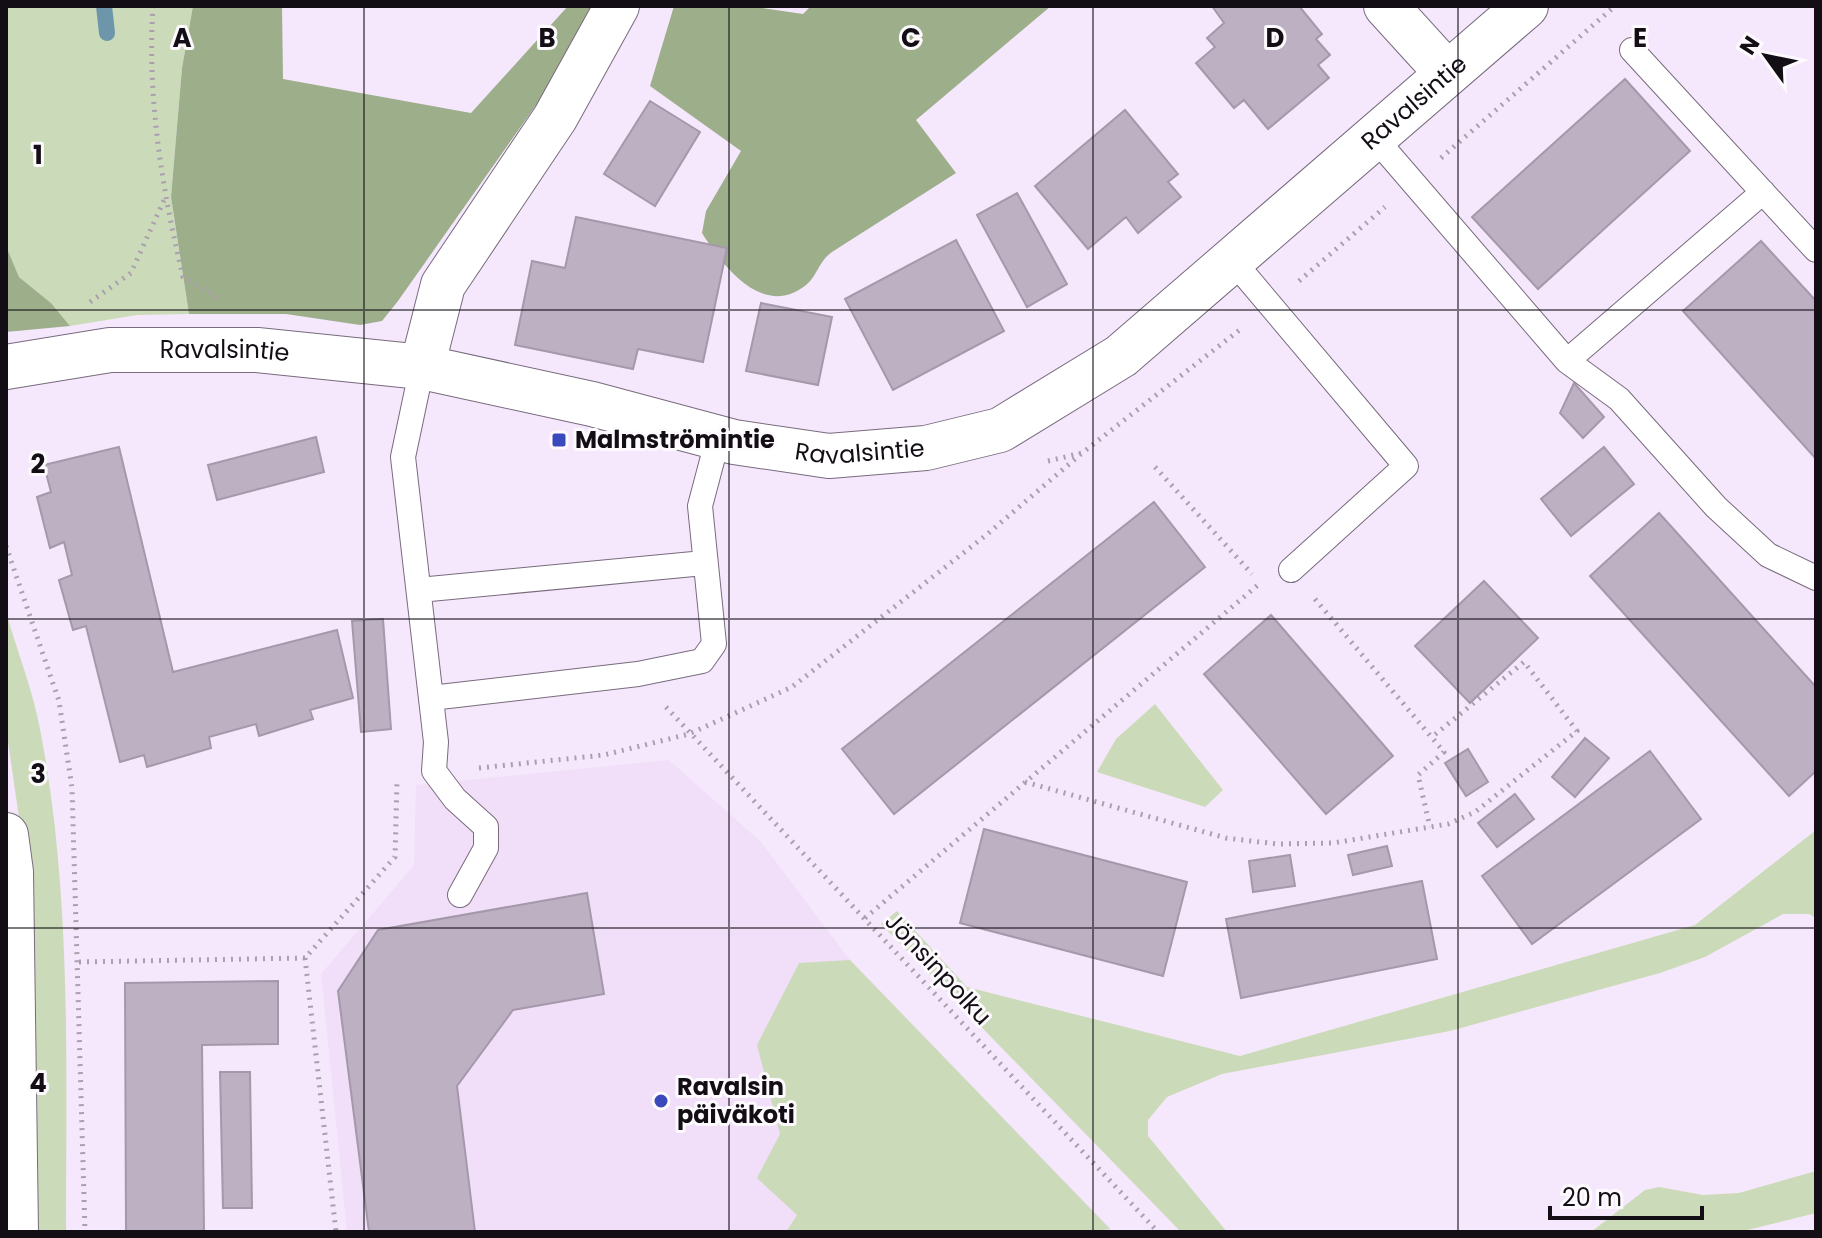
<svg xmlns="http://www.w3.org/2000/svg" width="1822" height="1238" font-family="Poppins,sans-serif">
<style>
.built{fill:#f1def9}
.green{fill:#cbdbb9}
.forest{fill:#9dae8b}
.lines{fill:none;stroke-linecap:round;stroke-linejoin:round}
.stream{stroke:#6e96aa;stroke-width:16}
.building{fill:#bdb0c3;stroke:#a598ab;stroke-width:2}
.lane-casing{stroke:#786b7d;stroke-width:26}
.street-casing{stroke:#786b7d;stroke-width:46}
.secondary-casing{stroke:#786b7d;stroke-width:46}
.path{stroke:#aa9fae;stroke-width:5;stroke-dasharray:2 6;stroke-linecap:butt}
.lane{stroke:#fff;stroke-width:24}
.street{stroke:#fff;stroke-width:44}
.secondary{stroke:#fff;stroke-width:44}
.grid{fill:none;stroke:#130e15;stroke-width:2;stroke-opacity:0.55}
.poi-dot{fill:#3a49bc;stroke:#fdfafe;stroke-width:3}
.labels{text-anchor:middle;stroke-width:6;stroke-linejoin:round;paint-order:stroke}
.street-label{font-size:24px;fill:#130e15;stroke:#fdfafe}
.poi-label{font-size:24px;font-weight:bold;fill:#130e15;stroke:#fdfafe;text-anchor:start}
.grid-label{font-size:26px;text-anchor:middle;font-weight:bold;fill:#130e15;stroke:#fdfafe;stroke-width:6;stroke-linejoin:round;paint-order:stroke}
</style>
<rect width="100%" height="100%" fill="#f6e8fc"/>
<path class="built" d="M 669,760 L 761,842 L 850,960 L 1111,1229 L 1089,1232 L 347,1232 L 321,974 L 414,865 L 416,785 Z"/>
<path class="green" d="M 6,6 L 193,6 L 182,68 L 171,197 L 189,314 L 137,315 L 70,326 L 51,303 L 19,277 L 6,246 Z
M 6,612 C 17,651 33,690 40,729 C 72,893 66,1066 66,1232 L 34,1232 L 26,866 L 6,728 Z
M 1155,704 L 1223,790 L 1205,807 L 1097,772 L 1116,739 Z
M 1816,830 L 1816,918 L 1809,914 L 1783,914 L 1705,957 L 1660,973 L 1450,1031 L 1222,1074 L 1167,1097 L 1148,1120 L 1148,1136 L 1227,1232 L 1181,1232 L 881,924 L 897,911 L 967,987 L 1240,1056 L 1695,925 Z
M 850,960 L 1110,1229 L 1111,1229 L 1089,1232 L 786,1232 L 797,1215 L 757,1178 L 780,1134 L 757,1045 L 799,963 Z
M 1816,1171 L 1816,1213 L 1739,1232 L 1591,1232 L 1645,1190 L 1659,1187 L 1703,1195 L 1739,1193 Z"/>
<path class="forest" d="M 193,6 L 282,6 L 283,79 L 471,113 L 568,6 L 595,6 L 572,54 L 398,301 L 382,321 L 360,325 L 286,314 L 189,314 L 171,197 L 182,68 Z
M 674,6 L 749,6 L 803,14 L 811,6 L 1051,6 L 916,120 L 956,173 C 915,199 873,226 832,252 C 819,261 817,276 806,285 C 763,320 722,265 702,233 L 706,211 L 741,151 L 650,86 Z
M 6,246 L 19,277 L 51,303 L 70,326 L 6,332 Z"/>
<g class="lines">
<path class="stream" d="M 104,6 L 107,33"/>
</g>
<path class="building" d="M 1299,6 L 1322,34 L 1316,39 L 1330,55 L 1318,65 L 1329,78 L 1268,129 L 1244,100 L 1234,108 L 1196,63 L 1215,47 L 1207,38 L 1224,23 L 1212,6 Z
M 1625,79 L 1690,151 L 1538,289 L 1472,217 Z
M 650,101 L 700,132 L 655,206 L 604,174 Z
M 1125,110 L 1178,174 L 1168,182 L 1181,197 L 1138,233 L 1126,217 L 1088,249 L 1035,186 Z
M 1017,193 L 1067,284 L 1027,307 L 977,215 Z
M 576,217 L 727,248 L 703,362 L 638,349 L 633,369 L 515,345 L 532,261 L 565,268 Z
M 956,240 L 1004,331 L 893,390 L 845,299 Z
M 1761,241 L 1816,301 L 1816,459 L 1683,311 Z
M 761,303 L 832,317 L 818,385 L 746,371 Z
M 1574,383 L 1604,417 L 1583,438 L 1560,413 Z
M 316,437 L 324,472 L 217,500 L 208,465 Z
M 119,447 L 173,672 L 337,630 L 353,698 L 310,710 L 313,719 L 259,736 L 256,724 L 209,737 L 211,748 L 147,767 L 144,755 L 120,762 L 86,626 L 73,630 L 59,580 L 72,575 L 64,542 L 50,548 L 37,497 L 51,492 L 44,465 Z
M 1604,447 L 1634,484 L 1571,536 L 1541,499 Z
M 1154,502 L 1205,567 L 894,814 L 842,749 Z
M 1659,513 L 1816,687 L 1816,771 L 1789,796 L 1590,576 Z
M 1484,581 L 1538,638 L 1470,703 L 1415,646 Z
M 1271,615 L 1393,756 L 1326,814 L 1204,674 Z
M 383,619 L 391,729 L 361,732 L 352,621 Z
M 1585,738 L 1609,758 L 1575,797 L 1552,777 Z
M 1468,749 L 1488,782 L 1466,796 L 1445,763 Z
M 1650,751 L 1701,819 L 1532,944 L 1482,876 Z
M 1515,794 L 1534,819 L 1497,847 L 1478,823 Z
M 984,829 L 1187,882 L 1163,976 L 960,923 Z
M 1387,846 L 1392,866 L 1353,875 L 1348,855 Z
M 1290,855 L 1295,886 L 1253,892 L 1249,861 Z
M 1422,881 L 1437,959 L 1241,998 L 1226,919 Z
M 587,893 L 604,994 L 513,1010 L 457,1086 L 475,1232 L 369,1232 L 338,991 L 378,930 Z
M 278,981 L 278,1044 L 202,1045 L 204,1232 L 126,1232 L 125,983 Z
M 220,1072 L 250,1072 L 252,1208 L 223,1208 Z"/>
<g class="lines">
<g class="lane-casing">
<path id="lane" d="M 1632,50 L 1816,250
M 1374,137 L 1567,361 L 1619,399 L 1716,507 L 1768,555 L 1816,578
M 1233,261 L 1406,466 L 1291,570
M 1567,361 L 1763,192
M 422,367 L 403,457 L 436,742 L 434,771 L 455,799 L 486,827 L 486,848 L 460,895
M 419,590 L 704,563
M 431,698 L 638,674 L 702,661 L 714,644 L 700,506 L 718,438"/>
</g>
<g class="street-casing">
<path id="street" d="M 1386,6 L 1447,73
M 422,367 L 443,285 L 555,118 L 617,6"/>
</g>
<g class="secondary-casing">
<g id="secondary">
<path id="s1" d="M 6,367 L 110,350 L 257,350 L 422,367 L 592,404 L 734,442 L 829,456 L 926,448 L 1000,430 L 1121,356 L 1526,6"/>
<path d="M 6,835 L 11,872 L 16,1232"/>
</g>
</g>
<path class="path" d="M 153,6 C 147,97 162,189 183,277 L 222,300
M 1441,158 L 1615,6
M 1299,281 L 1385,207
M 90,302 L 131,273 L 164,200
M 1048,461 L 1082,453 L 1242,328
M 1155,467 L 1252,574
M 6,546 L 59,701 L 72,788 L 85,1232
M 1315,599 L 1444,752 L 1418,775 L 1430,827
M 666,707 L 1158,1232
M 479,768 L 604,755 L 689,734 L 792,687 L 985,536 L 1081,454
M 1025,782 L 1226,838 L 1277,844 L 1333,843 L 1448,824 L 1475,812 L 1577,731 L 1524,662 L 1432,737
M 865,918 L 1258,585
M 305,958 L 336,1232
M 79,962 L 305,958 L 395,857 L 397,781"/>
<use href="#lane" class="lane"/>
<use href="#street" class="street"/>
<use href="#secondary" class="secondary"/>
</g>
<path class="grid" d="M 364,6 L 364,1232M 729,6 L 729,1232M 1093,6 L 1093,1232M 1458,6 L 1458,1232M 6,310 L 1816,310M 6,619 L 1816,619M 6,928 L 1816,928"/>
<g class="poi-dot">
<rect x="551" y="432" width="16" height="16" rx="4"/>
<circle cx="661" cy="1101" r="8"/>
</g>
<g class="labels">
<g class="street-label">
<text dy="8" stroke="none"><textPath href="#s1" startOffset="1538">Ravalsintie</textPath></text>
<text dy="8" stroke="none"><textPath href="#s1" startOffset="220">Ravalsintie</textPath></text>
<text dy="8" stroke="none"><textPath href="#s1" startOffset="866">Ravalsintie</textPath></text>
<text transform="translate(938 969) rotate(47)" y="8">Jönsinpolku</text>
</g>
<g class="poi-label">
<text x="575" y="448">Malmströmintie</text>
<text x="677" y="1095">Ravalsin<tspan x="677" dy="28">päiväkoti</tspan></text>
</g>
</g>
<g class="grid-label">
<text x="182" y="47">A</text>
<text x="547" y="47">B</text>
<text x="911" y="47">C</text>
<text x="1275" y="47">D</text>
<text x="1640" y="47">E</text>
<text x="38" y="164">1</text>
<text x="38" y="473">2</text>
<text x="38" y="783">3</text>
<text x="38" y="1092">4</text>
</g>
<rect width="1822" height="1238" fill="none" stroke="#130e15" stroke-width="16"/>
<g transform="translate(1766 56) rotate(303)" stroke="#fdfafe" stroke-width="6" paint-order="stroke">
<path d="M0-6L14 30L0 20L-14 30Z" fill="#130e15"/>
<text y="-12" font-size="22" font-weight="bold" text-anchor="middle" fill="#130e15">N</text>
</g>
<path d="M1550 1206v12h152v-12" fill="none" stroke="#130e15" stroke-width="4"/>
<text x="1562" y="1206" font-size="24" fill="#130e15" stroke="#fdfafe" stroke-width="6" paint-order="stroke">20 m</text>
</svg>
